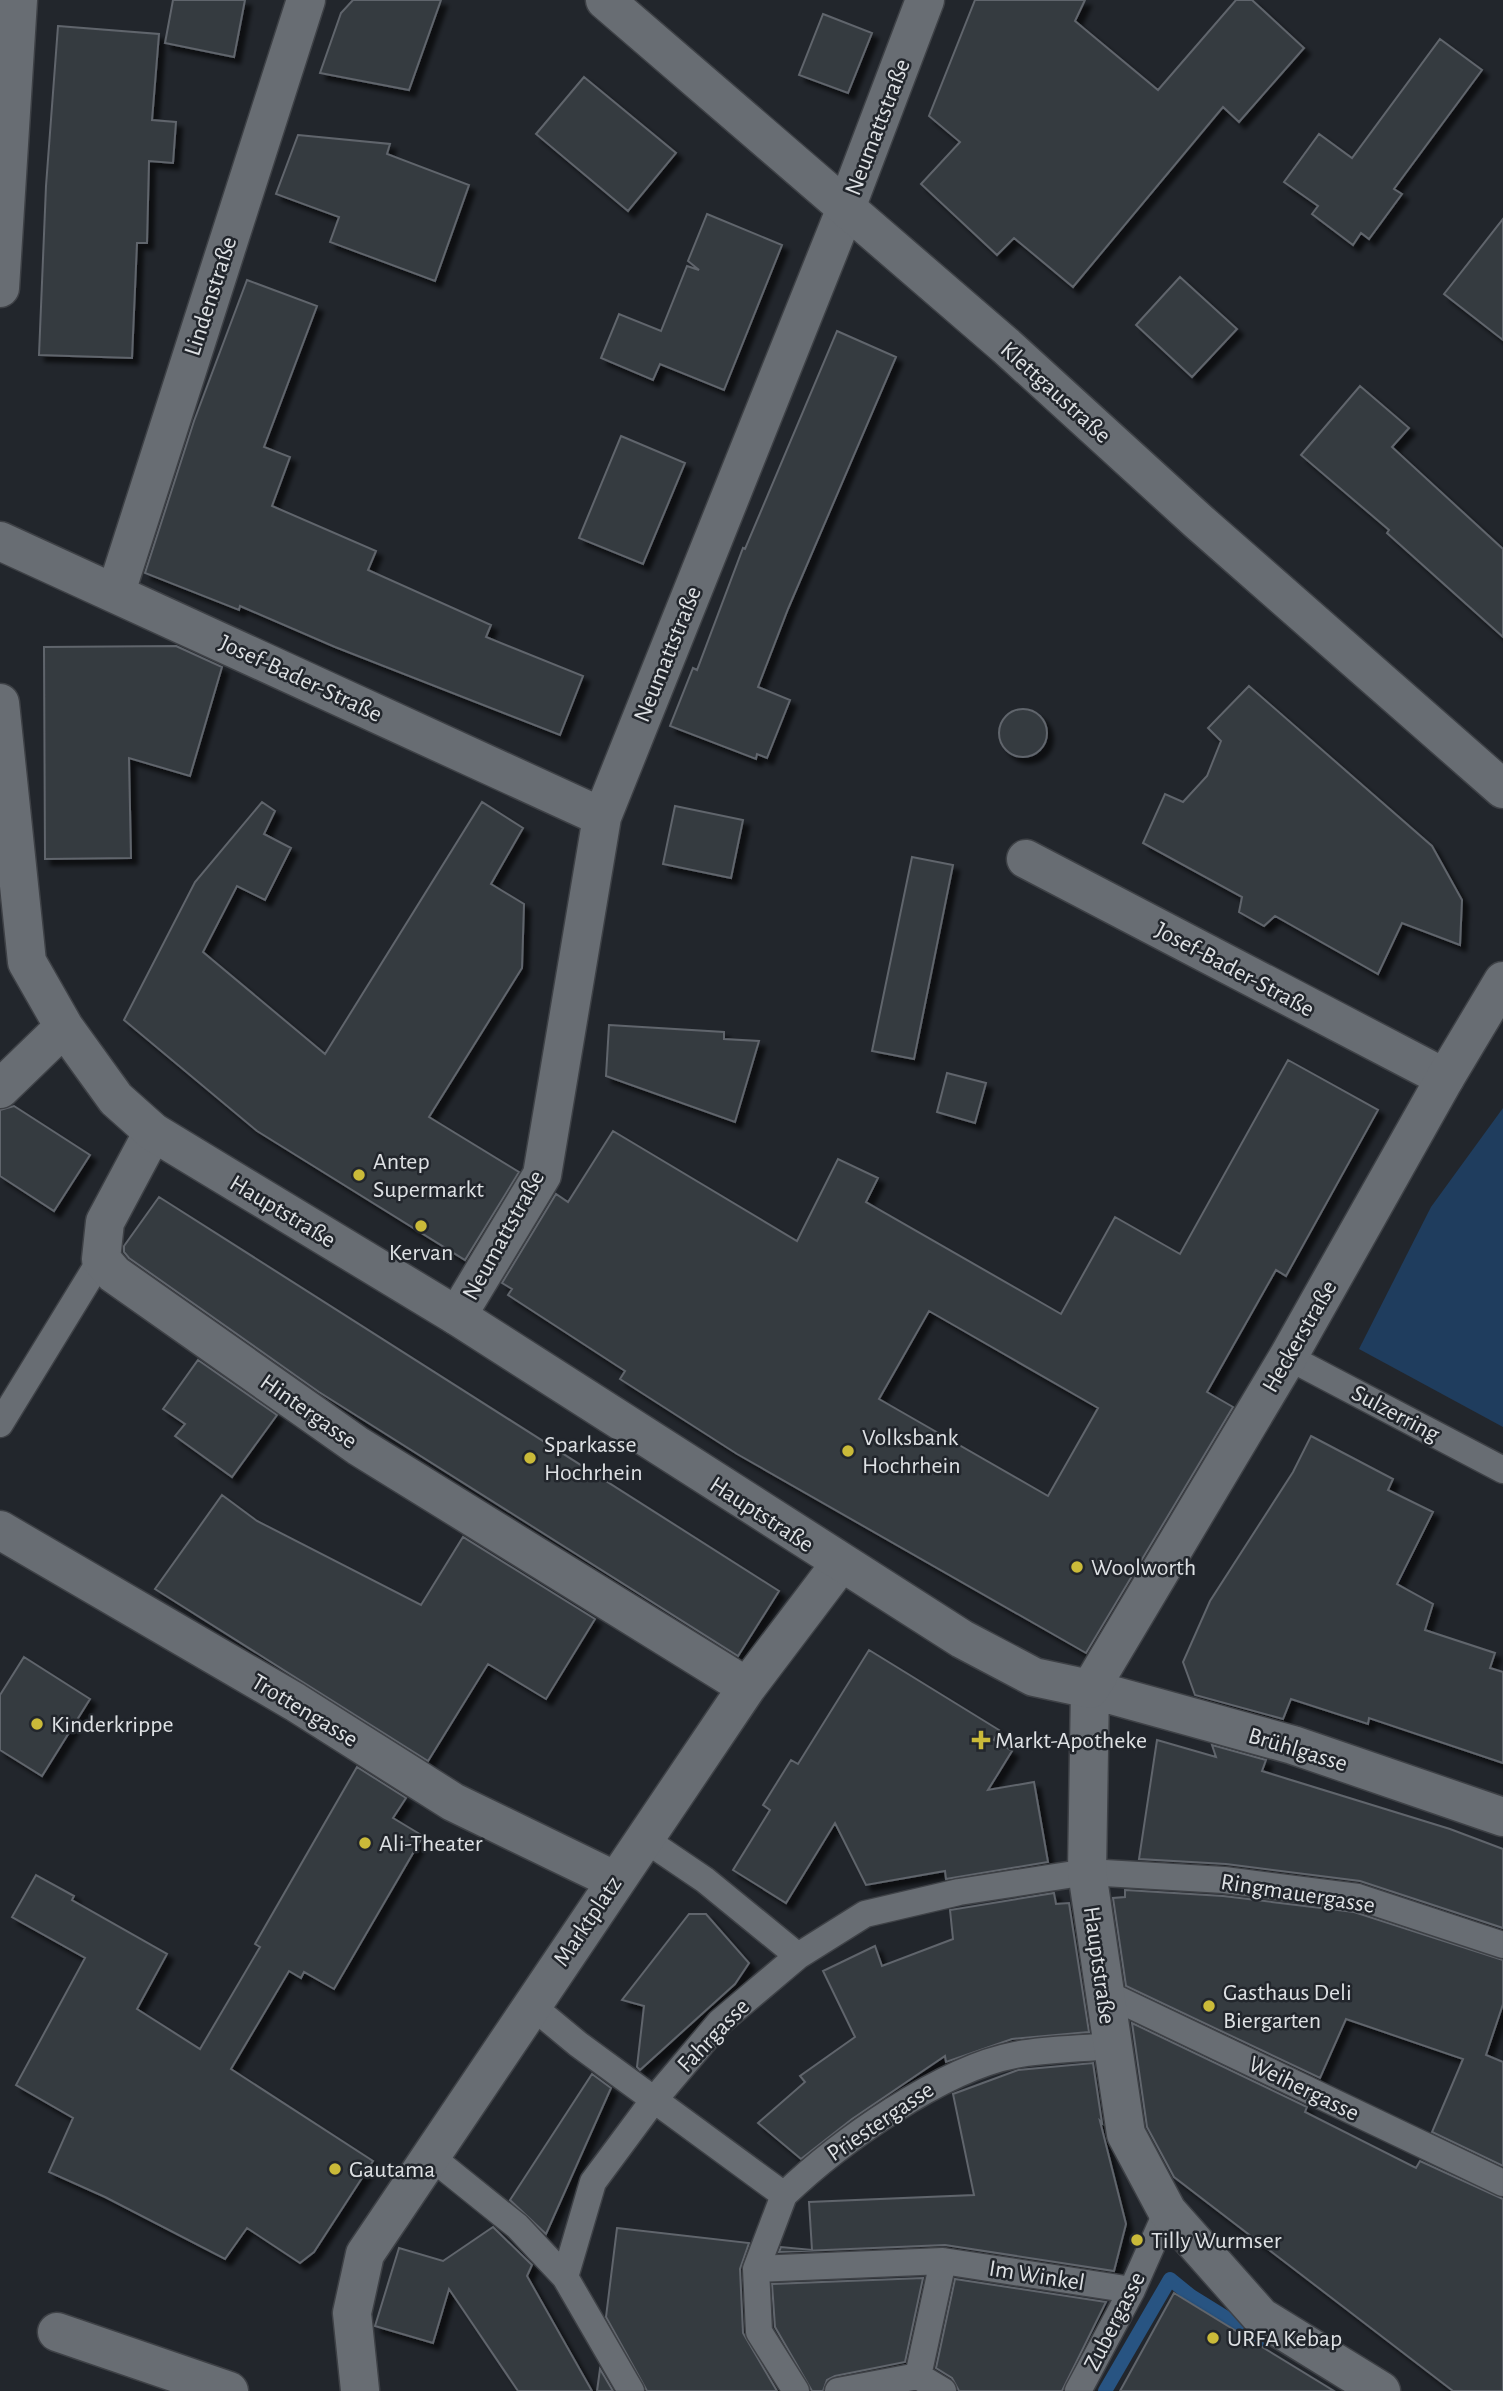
<svg xmlns="http://www.w3.org/2000/svg" width="1503" height="2391" font-family="'Alegreya Sans',sans-serif">
<style>
.green{fill:#1f3d5e}
.lines{fill:none;stroke-linecap:round;stroke-linejoin:round}
.stream{stroke:#285482;stroke-width:14}
.building{fill:#363b41;stroke:#60656c;stroke-width:2;fill-rule:evenodd;filter:url(#shadow)}
.lane-casing{stroke:#3e4146;stroke-width:29}
.street-casing{stroke:#3e4146;stroke-width:41}
.secondary-casing{stroke:#3e4146;stroke-width:41}
.lane{stroke:#686d73;stroke-width:26}
.street{stroke:#686d73;stroke-width:38}
.secondary{stroke:#686d73;stroke-width:38}
.poi-dot{fill:#caba39;stroke:#22262c;stroke-width:2.5}
.labels{text-anchor:middle;stroke-width:5;stroke-linejoin:round;paint-order:stroke}
.street-label{font-size:24px;fill:#dee1e4;stroke:#22262c}
.poi-label{font-size:24px;fill:#dee1e4;stroke:#22262c;text-anchor:start}
</style>
<defs>
<filter id="shadow"><feDropShadow dx="6" dy="6" stdDeviation="2" flood-color="#0009"/></filter>
</defs>
<rect width="100%" height="100%" fill="#22262c"/>
<path class="green" d="M 1503,1108 L 1503,1427 L 1359,1349 L 1431,1207 Z"/>
<g class="lines">
<path class="stream" d="M 1105,2391 L 1170,2279 L 1191,2296 L 1262,2340"/>
</g>
<path class="building" d="M 173,0 L 245,0 L 234,57 L 165,43 Z
M 353,0 L 441,0 L 409,90 L 320,73 L 341,13 Z
M 975,0 L 1085,0 L 1075,21 L 1158,90 L 1236,0 L 1252,0 L 1304,48 L 1239,122 L 1223,107 L 1073,287 L 1014,238 L 997,255 L 921,184 L 960,142 L 929,116 Z
M 823,14 L 872,33 L 848,93 L 799,75 Z
M 58,26 L 159,34 L 152,120 L 176,122 L 173,163 L 149,161 L 147,243 L 137,243 L 132,358 L 39,355 L 46,186 Z
M 1440,39 L 1482,70 L 1394,189 L 1402,194 L 1369,239 L 1361,233 L 1353,245 L 1312,214 L 1318,206 L 1284,182 L 1319,134 L 1352,158 Z
M 584,77 L 676,153 L 628,211 L 536,134 Z
M 298,135 L 390,144 L 387,154 L 469,185 L 435,281 L 330,242 L 339,217 L 276,194 Z
M 707,214 L 782,245 L 724,390 L 660,364 L 653,380 L 601,358 L 619,314 L 661,331 L 687,266 L 699,270 L 688,261 Z
M 1503,219 L 1503,340 L 1444,294 Z
M 1180,277 L 1237,329 L 1192,377 L 1136,325 Z
M 247,280 L 317,306 L 264,447 L 290,457 L 272,506 L 376,551 L 368,570 L 491,625 L 486,637 L 583,676 L 560,735 L 335,647 L 240,606 L 239,610 L 145,573 L 194,421 Z
M 837,331 L 896,357 L 788,609 L 758,687 L 790,700 L 767,758 L 757,754 L 756,759 L 670,726 L 693,668 L 697,670 L 743,548 L 745,549 Z
M 1360,386 L 1409,428 L 1392,447 L 1503,549 L 1503,637 L 1387,533 L 1389,530 L 1301,455 Z
M 621,436 L 685,463 L 643,564 L 579,538 Z
M 176,646 L 222,667 L 190,776 L 129,758 L 131,858 L 45,859 L 44,647 Z
M 1249,686 L 1432,846 L 1462,900 L 1460,945 L 1402,923 L 1378,974 L 1275,916 L 1264,926 L 1239,912 L 1242,897 L 1143,843 L 1165,794 L 1183,802 L 1207,776 L 1221,741 L 1208,728 Z
M999 733a24 24 0 1 1 48 0a24 24 0 1 1-48 0Z
M 262,802 L 275,811 L 264,834 L 291,848 L 265,900 L 237,886 L 203,952 L 325,1054 L 482,802 L 523,828 L 491,884 L 524,904 L 522,968 L 429,1117 L 519,1172 L 465,1260 L 257,1131 L 124,1020 L 195,882 Z
M 675,806 L 743,820 L 731,878 L 663,864 Z
M 912,857 L 953,865 L 914,1059 L 872,1051 Z
M 609,1025 L 724,1032 L 724,1039 L 759,1041 L 735,1122 L 606,1076 Z
M 1288,1060 L 1378,1110 L 1286,1276 L 1276,1270 L 1207,1392 L 1233,1407 L 1086,1653 L 737,1454 L 620,1379 L 625,1371 L 508,1295 L 512,1289 L 502,1283 L 556,1194 L 568,1202 L 613,1131 L 797,1241 L 838,1159 L 878,1178 L 866,1202 L 1061,1314 L 1115,1217 L 1180,1254 ZM 929,1311 L 1098,1408 L 1048,1496 L 879,1399 Z
M 947,1073 L 986,1083 L 975,1123 L 937,1112 Z
M 14,1106 L 90,1155 L 54,1211 L 0,1176 L 0,1110 Z
M 159,1197 L 779,1591 L 738,1656 L 319,1392 L 129,1258 L 124,1252 L 124,1246 Z
M 198,1360 L 277,1415 L 232,1477 L 175,1436 L 185,1424 L 163,1409 Z
M 1311,1436 L 1393,1479 L 1388,1490 L 1433,1512 L 1397,1584 L 1433,1604 L 1425,1630 L 1495,1653 L 1490,1668 L 1503,1672 L 1503,1763 L 1369,1718 L 1368,1724 L 1291,1699 L 1283,1719 L 1195,1695 L 1183,1662 L 1210,1601 L 1293,1472 Z
M 222,1495 L 257,1521 L 421,1605 L 463,1537 L 595,1619 L 546,1699 L 488,1664 L 428,1761 L 155,1589 Z
M 869,1650 L 999,1730 L 994,1740 L 1012,1751 L 988,1790 L 1034,1782 L 1048,1862 L 946,1879 L 945,1871 L 866,1885 L 835,1823 L 786,1903 L 733,1870 L 770,1810 L 763,1805 L 791,1760 L 798,1764 Z
M 24,1657 L 90,1699 L 42,1776 L 0,1750 L 0,1695 Z
M 1157,1740 L 1216,1757 L 1212,1745 L 1266,1760 L 1262,1771 L 1450,1829 L 1503,1849 L 1503,1928 L 1360,1881 L 1226,1864 L 1139,1859 Z
M 357,1767 L 406,1798 L 393,1818 L 423,1836 L 334,1989 L 304,1972 L 301,1978 L 289,1971 L 231,2069 L 373,2161 L 314,2252 L 300,2263 L 247,2228 L 225,2259 L 105,2197 L 49,2172 L 73,2118 L 16,2085 L 85,1958 L 12,1917 L 36,1875 L 74,1896 L 72,1900 L 167,1954 L 137,2009 L 200,2049 L 260,1947 L 255,1944 Z
M 1125,1890 L 1223,1896 L 1354,1912 L 1503,1960 L 1503,2004 L 1486,2055 L 1503,2062 L 1503,2166 L 1432,2132 L 1463,2059 L 1346,2019 L 1320,2078 L 1126,1986 L 1113,1898 L 1125,1897 Z
M 1054,1893 L 1056,1904 L 1069,1903 L 1089,2032 L 1012,2039 L 946,2062 L 945,2056 L 852,2119 L 801,2159 L 758,2123 L 805,2082 L 800,2076 L 855,2037 L 823,1971 L 875,1946 L 882,1966 L 953,1939 L 950,1910 Z
M 689,1914 L 706,1914 L 749,1963 L 735,1984 L 640,2070 L 637,2067 L 644,2006 L 622,2000 Z
M 1132,2023 L 1307,2107 L 1305,2112 L 1416,2168 L 1420,2161 L 1503,2199 L 1503,2391 L 1453,2391 L 1174,2177 L 1147,2127 Z
M 1093,2063 L 1102,2123 L 1100,2121 L 1126,2224 L 1114,2271 L 945,2245 L 779,2252 L 781,2247 L 812,2250 L 809,2202 L 974,2195 L 953,2094 L 1018,2070 Z
M 592,2074 L 611,2088 L 546,2234 L 510,2200 Z
M 493,2227 L 532,2265 L 527,2276 L 592,2391 L 518,2391 L 449,2289 L 433,2343 L 375,2326 L 399,2248 L 443,2261 Z
M 617,2228 L 749,2243 L 740,2269 L 743,2333 L 777,2391 L 647,2391 L 606,2317 Z
M 923,2278 L 905,2362 L 835,2376 L 827,2380 L 823,2391 L 812,2391 L 775,2327 L 772,2284 Z
M 955,2279 L 1106,2302 L 1062,2391 L 959,2391 L 952,2378 L 936,2368 Z
M 1174,2293 L 1334,2391 L 1120,2391 Z
M 600,2369 L 613,2391 L 597,2391 Z"/>
<g class="lines">
<g class="lane-casing">
<path id="lane" d="M 1288,1357 L 1503,1470
M 0,1424 L 101,1259
M 643,1838 L 705,1880 L 798,1956
M 1105,1993 L 1503,2183
M 531,2005 L 578,2044 L 784,2195 C 838,2143 941,2069 1015,2055 C 1046,2049 1079,2049 1111,2046
M 430,2156 L 517,2226 L 565,2277
M 784,2195 L 756,2269 L 759,2332 L 796,2391
M 756,2269 L 943,2261 L 1132,2290
M 918,2376 L 943,2261
M 631,2391 L 565,2277 L 593,2182 L 653,2101 L 720,2022 L 798,1956 L 865,1914 L 959,1892 L 1087,1872 L 1224,1880 L 1358,1897 L 1503,1945
M 838,2391 L 918,2376 L 943,2391
M 1078,2391 L 1132,2290 L 1167,2211"/>
</g>
<g class="street-casing">
<path id="street" d="M 0,541 L 602,817
M 116,592 L 306,0
M 1026,859 L 1445,1078
M 153,1132 L 105,1222 L 101,1259 L 114,1274 L 358,1446 L 747,1687
M 457,1316 L 542,1175 L 602,817 L 846,208 L 925,0
M 0,1530 L 295,1702 L 453,1802 L 614,1880
M 57,2332 L 229,2391
M 360,2390 L 352,2313 L 365,2254 L 747,1687 L 840,1564
M 1381,2391 L 1261,2317 L 1167,2211 L 1126,2134 L 1087,1872 L 1090,1689 L 1293,1745 L 1503,1817"/>
</g>
<g class="secondary-casing">
<path id="secondary" d="M 605,0 L 1006,346 L 1199,522 L 1503,789
M 0,288 L 18,0
M 0,703 L 27,962 L 64,1027 L 116,1099 L 153,1132 L 457,1316 L 962,1639 L 1034,1677 L 1090,1689 L 1288,1357 L 1445,1078 L 1503,981
M 0,1089 L 64,1027"/>
</g>
<use href="#lane" class="lane"/>
<use href="#street" class="street"/>
<use href="#secondary" class="secondary"/>
</g>
<g class="poi-dot">
<circle cx="359" cy="1175" r="7"/>
<circle cx="421" cy="1226" r="7"/>
<circle cx="848" cy="1451" r="7"/>
<circle cx="530" cy="1458" r="7"/>
<circle cx="1077" cy="1567" r="7"/>
<circle cx="37" cy="1724" r="7"/>
<path d="M977.5 1729.5h7v7h7v7h-7v7h-7v-7h-7v-7h7z"/>
<circle cx="365" cy="1843" r="7"/>
<circle cx="1209" cy="2006" r="7"/>
<circle cx="335" cy="2169" r="7"/>
<circle cx="1137" cy="2240" r="7"/>
<circle cx="1213" cy="2338" r="7"/>
</g>
<g class="labels">
<g class="street-label">
<text transform="translate(877 127) rotate(-69)" y="8">Neumattstraße</text>
<text transform="translate(210 296) rotate(-72)" y="8">Lindenstraße</text>
<text transform="translate(1056 392) rotate(42)" y="8">Klettgaustraße</text>
<text transform="translate(667 654) rotate(-68)" y="8">Neumattstraße</text>
<text transform="translate(301 678) rotate(25)" y="8">Josef-Bader-Straße</text>
<text transform="translate(1235 969) rotate(28)" y="8">Josef-Bader-Straße</text>
<text transform="translate(283 1211) rotate(31)" y="8">Hauptstraße</text>
<text transform="translate(503 1235) rotate(-61)" y="8">Neumattstraße</text>
<text transform="translate(1299 1336) rotate(-60)" y="8">Heckerstraße</text>
<text transform="translate(309 1411) rotate(35)" y="8">Hintergasse</text>
<text transform="translate(1396 1413) rotate(28)" y="8">Sulzerring</text>
<text transform="translate(762 1514) rotate(33)" y="8">Hauptstraße</text>
<text transform="translate(305 1710) rotate(31)" y="8">Trottengasse</text>
<text transform="translate(1298 1749) rotate(17)" y="8">Brühlgasse</text>
<text transform="translate(1298 1893) rotate(9)" y="8">Ringmauergasse</text>
<text transform="translate(587 1921) rotate(-56)" y="8">Marktplatz</text>
<text transform="translate(1100 1965) rotate(82)" y="8">Hauptstraße</text>
<text transform="translate(713 2035) rotate(-46)" y="8">Fahrgasse</text>
<text transform="translate(1304 2088) rotate(26)" y="8">Weihergasse</text>
<text transform="translate(880 2121) rotate(-34)" y="8">Priestergasse</text>
<text transform="translate(1037 2275) rotate(9)" y="8">Im Winkel</text>
<text transform="translate(1114 2321) rotate(-63)" y="8">Zubergasse</text>
</g>
<g class="poi-label">
<text x="373" y="1169">Antep<tspan x="373" dy="28">Supermarkt</tspan></text>
<text x="421" y="1260" text-anchor="middle">Kervan</text>
<text x="862" y="1445">Volksbank<tspan x="862" dy="28">Hochrhein</tspan></text>
<text x="544" y="1452">Sparkasse<tspan x="544" dy="28">Hochrhein</tspan></text>
<text x="1091" y="1575">Woolworth</text>
<text x="51" y="1732">Kinderkrippe</text>
<text x="995" y="1748">Markt-Apotheke</text>
<text x="379" y="1851">Ali-Theater</text>
<text x="1223" y="2000">Gasthaus Deli<tspan x="1223" dy="28">Biergarten</tspan></text>
<text x="349" y="2177">Gautama</text>
<text x="1151" y="2248">Tilly Wurmser</text>
<text x="1227" y="2346">URFA Kebap</text>
</g>
</g>
</svg>
